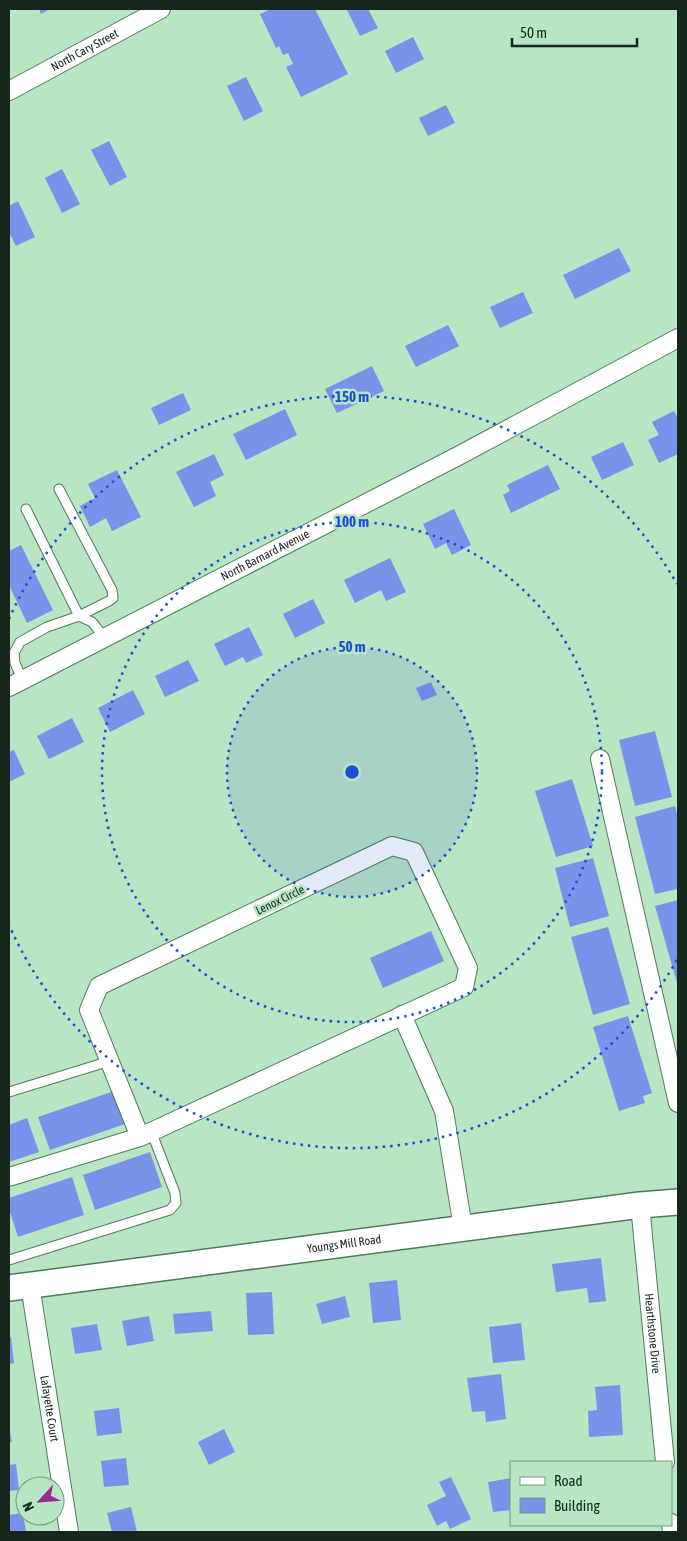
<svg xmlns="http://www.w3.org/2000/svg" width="687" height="1541" font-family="'Asap Condensed',sans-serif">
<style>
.building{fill:#7b92eb}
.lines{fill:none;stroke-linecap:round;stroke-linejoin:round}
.lane-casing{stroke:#517a5c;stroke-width:11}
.street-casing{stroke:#517a5c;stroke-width:20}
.secondary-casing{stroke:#517a5c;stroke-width:28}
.lane{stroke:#fff;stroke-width:9}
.street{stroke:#fff;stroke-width:18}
.secondary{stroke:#fff;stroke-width:25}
.ring{fill:none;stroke:#1d4ed8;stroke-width:2.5;stroke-dasharray:2.5 5}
.labels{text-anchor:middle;stroke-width:5;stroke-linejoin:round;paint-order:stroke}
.street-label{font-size:12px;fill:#16271b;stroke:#b8e5c2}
.centre{fill:#1d4ed8;stroke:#b8e5c2;stroke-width:2.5}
.ring-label{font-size:15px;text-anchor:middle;font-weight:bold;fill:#1d4ed8;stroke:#b8e5c2;stroke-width:5;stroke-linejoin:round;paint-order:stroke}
</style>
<rect width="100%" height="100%" fill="#b8e5c2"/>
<path class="building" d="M 39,9 L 50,9 L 41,14 Z
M 271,9 L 315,9 L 348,74 L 301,97 L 286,67 L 293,64 L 288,53 L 283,55 L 279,46 L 276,48 L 260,14 Z
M 350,9 L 368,9 L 378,28 L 360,36 L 347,10 Z
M 413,37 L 424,59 L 396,73 L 385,51 Z
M 246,77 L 263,111 L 244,121 L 227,86 Z
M 446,105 L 455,123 L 428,136 L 419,118 Z
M 109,141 L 127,177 L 110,186 L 91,150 Z
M 62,169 L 80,204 L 62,213 L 45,178 Z
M 18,201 L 35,237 L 16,246 L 9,232 L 9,206 Z
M 619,248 L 631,271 L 575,299 L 563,275 Z
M 523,292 L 533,313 L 500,328 L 490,307 Z
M 448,325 L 459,346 L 416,367 L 405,346 Z
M 372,366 L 384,391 L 337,413 L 325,389 Z
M 183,393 L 191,410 L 159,425 L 151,408 Z
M 285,409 L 297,435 L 246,460 L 233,434 Z
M 674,411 L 678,419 L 678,454 L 659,463 L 648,440 L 659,435 L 652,422 Z
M 623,442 L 634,465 L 602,480 L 591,457 Z
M 214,454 L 224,475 L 210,482 L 216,496 L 194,507 L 176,472 Z
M 548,465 L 560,489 L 511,513 L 503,495 L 510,491 L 507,485 Z
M 117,470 L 141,517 L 112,531 L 106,518 L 90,527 L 80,506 L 95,498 L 88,484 Z
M 454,509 L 471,545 L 452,555 L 446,543 L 435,549 L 423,524 Z
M 21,545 L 53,610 L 27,623 L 9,585 L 9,551 Z
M 390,558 L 406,592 L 386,601 L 381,590 L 355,603 L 344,580 Z
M 313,599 L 325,623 L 295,638 L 283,614 Z
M 249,627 L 263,655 L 246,663 L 243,657 L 225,666 L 214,644 Z
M 188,660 L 199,681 L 165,697 L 155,676 Z
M 431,682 L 437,695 L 422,701 L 416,688 Z
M 133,690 L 145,714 L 110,732 L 98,708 Z
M 72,718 L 84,742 L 49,759 L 37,736 Z
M 655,731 L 672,797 L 635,806 L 619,740 Z
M 14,750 L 25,774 L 9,782 L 9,752 Z
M 572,779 L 593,846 L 556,857 L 535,791 Z
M 675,806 L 678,818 L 678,889 L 655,894 L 635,817 Z
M 593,858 L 609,916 L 570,927 L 555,868 Z
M 678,900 L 678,986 L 655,906 Z
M 608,927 L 630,1004 L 593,1015 L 571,937 Z
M 431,931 L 444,961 L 383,988 L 370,958 Z
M 628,1016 L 652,1093 L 643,1096 L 645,1103 L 619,1111 L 593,1027 Z
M 114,1091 L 125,1124 L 50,1150 L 38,1117 Z
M 27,1118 L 39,1152 L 9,1162 L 9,1125 Z
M 150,1152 L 162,1187 L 95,1210 L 83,1175 Z
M 72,1177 L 84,1215 L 18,1237 L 9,1209 L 9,1198 Z
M 601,1258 L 606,1301 L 589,1303 L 587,1288 L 556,1292 L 552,1264 Z
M 397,1280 L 401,1320 L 373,1323 L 369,1283 Z
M 272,1292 L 274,1334 L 248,1335 L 246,1293 Z
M 345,1296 L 350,1317 L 322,1324 L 316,1304 Z
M 211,1311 L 213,1331 L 175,1334 L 173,1314 Z
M 149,1316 L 154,1341 L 127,1346 L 122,1321 Z
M 521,1323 L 525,1360 L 493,1363 L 489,1327 Z
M 97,1324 L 102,1350 L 75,1354 L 71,1328 Z
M 9,1337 L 11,1337 L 14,1363 L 9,1364 Z
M 501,1374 L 506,1419 L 486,1422 L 485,1411 L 472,1412 L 467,1378 Z
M 620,1385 L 623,1435 L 589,1437 L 588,1411 L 597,1410 L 595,1387 Z
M 119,1408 L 122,1433 L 97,1436 L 94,1411 Z
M 9,1427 L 12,1442 L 9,1442 Z
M 224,1429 L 235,1452 L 209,1465 L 198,1442 Z
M 126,1458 L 129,1485 L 104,1487 L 101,1461 Z
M 16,1464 L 19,1490 L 9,1491 L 9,1465 Z
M 451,1477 L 471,1519 L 450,1529 L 446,1521 L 437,1526 L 427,1505 L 446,1496 L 439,1482 Z
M 511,1478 L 511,1510 L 493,1512 L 488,1482 Z
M 131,1507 L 137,1532 L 112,1532 L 107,1513 Z
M 23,1513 L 26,1532 L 9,1532 L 9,1515 Z"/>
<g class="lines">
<g class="lane-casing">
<path id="lane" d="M 26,509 L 79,616 L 109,601 L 113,598 L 112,590 L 59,489
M 22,679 L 15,663 L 14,653 L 20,642 L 47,627 L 79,616 L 92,622 L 104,637
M 9,1092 L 110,1061
M 9,1260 L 170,1210 L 176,1203 L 175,1193 L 151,1131"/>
</g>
<g class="street-casing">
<g id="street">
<path id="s1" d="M 9,91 L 161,9"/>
<path id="s2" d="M 9,687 L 460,455 L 678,338"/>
<path d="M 600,759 L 678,1103"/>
<path d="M 402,1015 L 444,1111 L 463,1228"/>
<path d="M 9,1177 L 140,1137 L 464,987 L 468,968 L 414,852 L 392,846 L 99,986 L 89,1010 L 140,1137"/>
<path id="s3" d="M 640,1205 L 665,1462"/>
<path id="s4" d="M 30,1285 L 69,1532"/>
<path d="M 671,1523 L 672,1532"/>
</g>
</g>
<g class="secondary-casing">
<g id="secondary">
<path id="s5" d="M 9,1288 L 640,1205 L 678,1202"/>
</g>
</g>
<use href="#lane" class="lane"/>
<use href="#street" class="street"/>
<use href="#secondary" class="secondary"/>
</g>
<circle cx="352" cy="772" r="125" fill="#1d4ed8" fill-opacity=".12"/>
<g class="ring">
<circle cx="352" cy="772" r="125"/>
<circle cx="352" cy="772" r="250"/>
<path d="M677 960A375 375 0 0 1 9 925M9 619A375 375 0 0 1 677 584"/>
</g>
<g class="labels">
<g class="street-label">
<text dy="4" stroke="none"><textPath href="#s1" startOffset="86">North Cary Street</textPath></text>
<text dy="4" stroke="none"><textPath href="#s2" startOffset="288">North Barnard Avenue</textPath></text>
<text transform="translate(280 900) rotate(-26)" y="4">Lenox Circle</text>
<text dy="4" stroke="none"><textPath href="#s5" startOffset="338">Youngs Mill Road</textPath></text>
<text dy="4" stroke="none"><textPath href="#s3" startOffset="129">Hearthstone Drive</textPath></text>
<text dy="4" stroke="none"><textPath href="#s4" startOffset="125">Lafayette Court</textPath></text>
</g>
</g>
<circle cx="352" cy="772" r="8" class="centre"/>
<g class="ring-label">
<text x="352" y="402">150 m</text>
<text x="352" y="527">100 m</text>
<text x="352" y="652">50 m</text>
</g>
<rect width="687" height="1541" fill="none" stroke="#16271b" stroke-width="20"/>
<rect x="510" y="1461" width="162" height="65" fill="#b8e5c2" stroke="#77997f"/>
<rect x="520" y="1477" width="25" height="8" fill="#ffffff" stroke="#77997f"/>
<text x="554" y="1486" font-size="15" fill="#16271b">Road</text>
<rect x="520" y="1498" width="25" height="15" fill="#7b92eb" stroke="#77997f"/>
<text x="554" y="1511" font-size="15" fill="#16271b">Building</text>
<g transform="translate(40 1501) rotate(244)"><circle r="24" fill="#b8e5c2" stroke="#77997f"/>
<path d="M0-4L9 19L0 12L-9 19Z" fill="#972b8d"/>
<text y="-8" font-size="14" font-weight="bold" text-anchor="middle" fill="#16271b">N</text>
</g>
<path d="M512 38v8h125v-8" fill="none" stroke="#16271b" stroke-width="2.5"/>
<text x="520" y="38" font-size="15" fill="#16271b" stroke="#b8e5c2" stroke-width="4" paint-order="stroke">50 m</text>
</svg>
